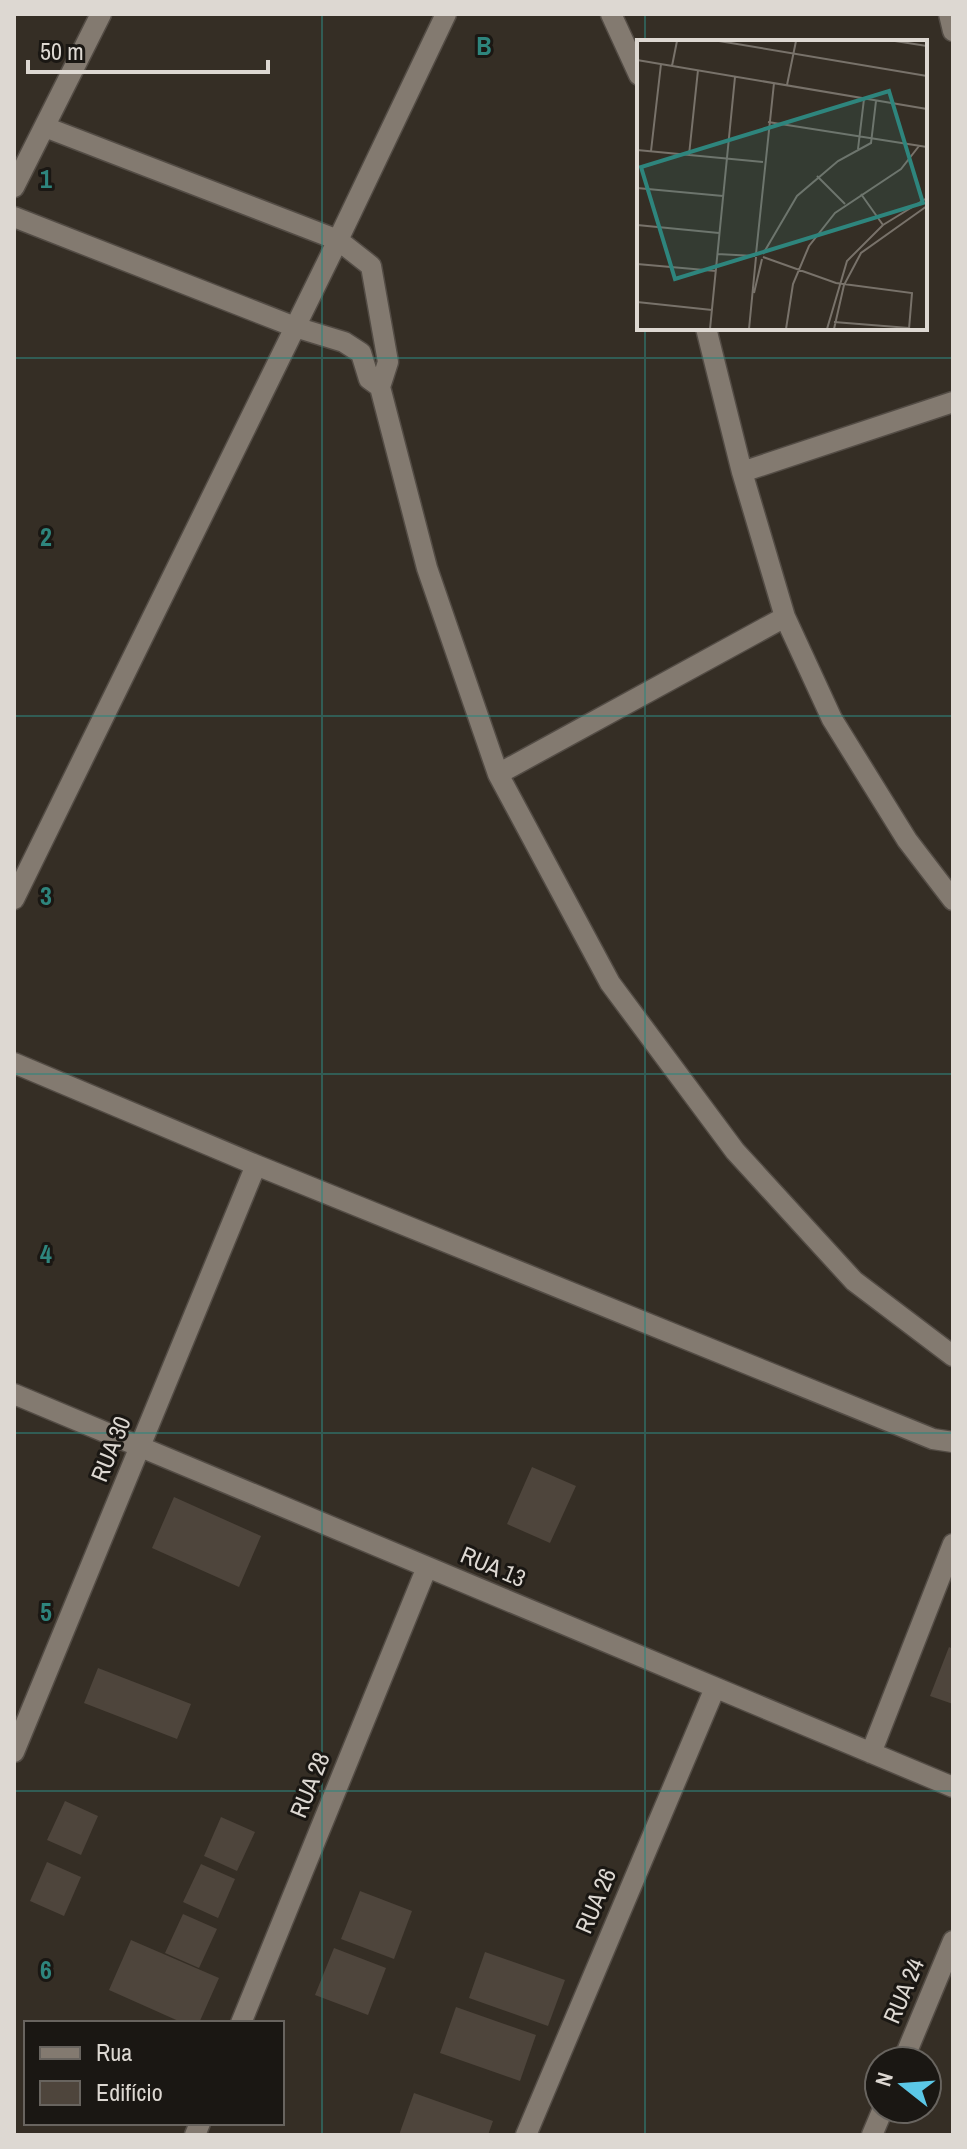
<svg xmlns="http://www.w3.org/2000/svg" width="967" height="2149" font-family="'Archivo Narrow',sans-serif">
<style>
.building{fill:#4e453c}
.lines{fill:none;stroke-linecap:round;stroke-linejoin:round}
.street-casing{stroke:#534c45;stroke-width:23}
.street{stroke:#837a70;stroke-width:20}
.grid{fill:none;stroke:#2e857d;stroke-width:2;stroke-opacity:0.55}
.labels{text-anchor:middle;stroke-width:6;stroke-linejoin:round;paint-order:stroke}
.street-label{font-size:24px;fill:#ddd8d2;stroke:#1a1713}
.inset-road{fill:none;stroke:#78726a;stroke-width:2}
.view{fill:#2e857d;fill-opacity:0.15;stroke:#2e857d;stroke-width:4}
.inset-edge{fill:none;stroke:#ddd8d2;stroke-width:4}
.grid-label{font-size:26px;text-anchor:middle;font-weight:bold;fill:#2e857d;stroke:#1a1713;stroke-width:6;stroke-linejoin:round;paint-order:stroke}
</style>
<rect width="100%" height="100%" fill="#352e25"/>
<path class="building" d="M 532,1467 L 576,1486 L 550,1543 L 507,1524 Z
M 174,1497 L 261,1536 L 239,1587 L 152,1548 Z
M 949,1647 L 953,1649 L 953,1704 L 930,1696 Z
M 98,1668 L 191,1704 L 177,1739 L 84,1703 Z
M 65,1801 L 98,1816 L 81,1855 L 47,1840 Z
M 221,1817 L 255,1832 L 237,1871 L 204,1856 Z
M 47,1862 L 81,1877 L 64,1916 L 30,1901 Z
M 201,1864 L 235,1879 L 218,1918 L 183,1902 Z
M 360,1891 L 412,1911 L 394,1959 L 341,1939 Z
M 183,1914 L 217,1929 L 199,1968 L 165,1953 Z
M 131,1940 L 219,1978 L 199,2023 L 183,2023 L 109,1990 Z
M 334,1948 L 386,1968 L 368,2015 L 315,1995 Z
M 485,1952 L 565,1980 L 548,2026 L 469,1998 Z
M 456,2007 L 536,2035 L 520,2081 L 440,2053 Z
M 414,2093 L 493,2121 L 488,2135 L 399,2135 Z"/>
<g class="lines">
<g class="street-casing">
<path id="street" d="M 611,14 L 639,75
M 949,14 L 953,31
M 45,127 L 338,240 L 371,266 L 388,362 L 380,387 L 427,568 L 498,774 L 610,983 L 735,1151 L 854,1281 L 953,1356
M 14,187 L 101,14
M 14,217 L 295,327 L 344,342 L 361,353 L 369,379 L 380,387
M 706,328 L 742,472 L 785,617 L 832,719 L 907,840 L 953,900
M 742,472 L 953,402
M 498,774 L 785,617
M 14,899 L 338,240 L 446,14
M 14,1063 L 256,1165 L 933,1439 L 953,1442
M 14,1394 L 953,1787
M 14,1752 L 256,1165
M 871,1753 L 953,1544
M 241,2023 L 427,1567
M 903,2061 L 953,1941
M 195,2135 L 200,2123
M 526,2135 L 715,1688
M 872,2135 L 883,2109"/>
</g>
<use href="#street" class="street"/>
</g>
<path class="grid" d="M 322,14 L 322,2135M 645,14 L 645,42M 645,328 L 645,2135M 14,358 L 953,358M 14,716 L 953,716M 14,1074 L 953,1074M 14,1433 L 953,1433M 14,1791 L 953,1791"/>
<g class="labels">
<g class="street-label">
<text transform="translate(111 1449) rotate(-68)" y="8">RUA 30</text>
<text transform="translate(493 1567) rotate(23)" y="8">RUA 13</text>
<text transform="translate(310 1785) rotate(-68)" y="8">RUA 28</text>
<text transform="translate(596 1901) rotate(-67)" y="8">RUA 26</text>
<text transform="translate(904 1991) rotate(-67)" y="8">RUA 24</text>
</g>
</g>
<g transform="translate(637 40)">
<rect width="290" height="290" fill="#352e25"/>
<path class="inset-road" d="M 82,1 L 290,36M 258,1 L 290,6M 0,20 L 290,69M 35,26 L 40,1M 150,45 L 159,1M 131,82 L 290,107M 221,109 L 227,59M 0,110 L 126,122M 14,111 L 24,24M 52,115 L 61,30M 180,136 L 208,164M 0,148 L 86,156M 224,154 L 246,185M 0,185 L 82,193M 80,214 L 118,216M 119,214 L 137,43M 126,214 L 160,156 L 201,121 L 234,103 L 239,61M 126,217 L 199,243 L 275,253 L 272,289M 0,224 L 79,231M 117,253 L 125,219M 0,262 L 75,270M 197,282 L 272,288M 73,289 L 98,37M 112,289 L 119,217M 149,289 L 156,244 L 172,206 L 198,173 L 264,129 L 282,106M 190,289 L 210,221 L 246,185 L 290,158M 197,289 L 207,245 L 224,213 L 290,166"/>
<path class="view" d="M 252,51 L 286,163 L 38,239 L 4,127 Z"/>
<rect width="290" height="290" class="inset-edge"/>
</g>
<g class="grid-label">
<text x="484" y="55">B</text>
<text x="46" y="188">1</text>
<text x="46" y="546">2</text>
<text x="46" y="905">3</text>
<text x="46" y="1263">4</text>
<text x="46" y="1621">5</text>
<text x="46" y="1979">6</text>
</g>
<rect width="967" height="2149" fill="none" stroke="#ddd8d2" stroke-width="32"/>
<rect x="24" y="2021" width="260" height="104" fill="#1a1713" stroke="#68645f" stroke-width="2"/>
<rect x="40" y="2047" width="40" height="12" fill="#837a70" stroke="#68645f" stroke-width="2"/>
<text x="96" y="2061" font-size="24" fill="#ddd8d2">Rua</text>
<rect x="40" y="2081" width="40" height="24" fill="#4e453c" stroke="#68645f" stroke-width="2"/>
<text x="96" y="2101" font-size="24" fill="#ddd8d2">Edifício</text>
<g transform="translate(903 2085) rotate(287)"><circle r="38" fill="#1a1713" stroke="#68645f" stroke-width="2"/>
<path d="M0-6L14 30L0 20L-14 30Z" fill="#5bc8e7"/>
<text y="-12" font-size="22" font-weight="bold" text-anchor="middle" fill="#ddd8d2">N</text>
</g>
<path d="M28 60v12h240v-12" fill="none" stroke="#ddd8d2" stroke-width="4"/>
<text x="40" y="60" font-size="24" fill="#ddd8d2" stroke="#1a1713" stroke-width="6" paint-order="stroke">50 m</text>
</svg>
